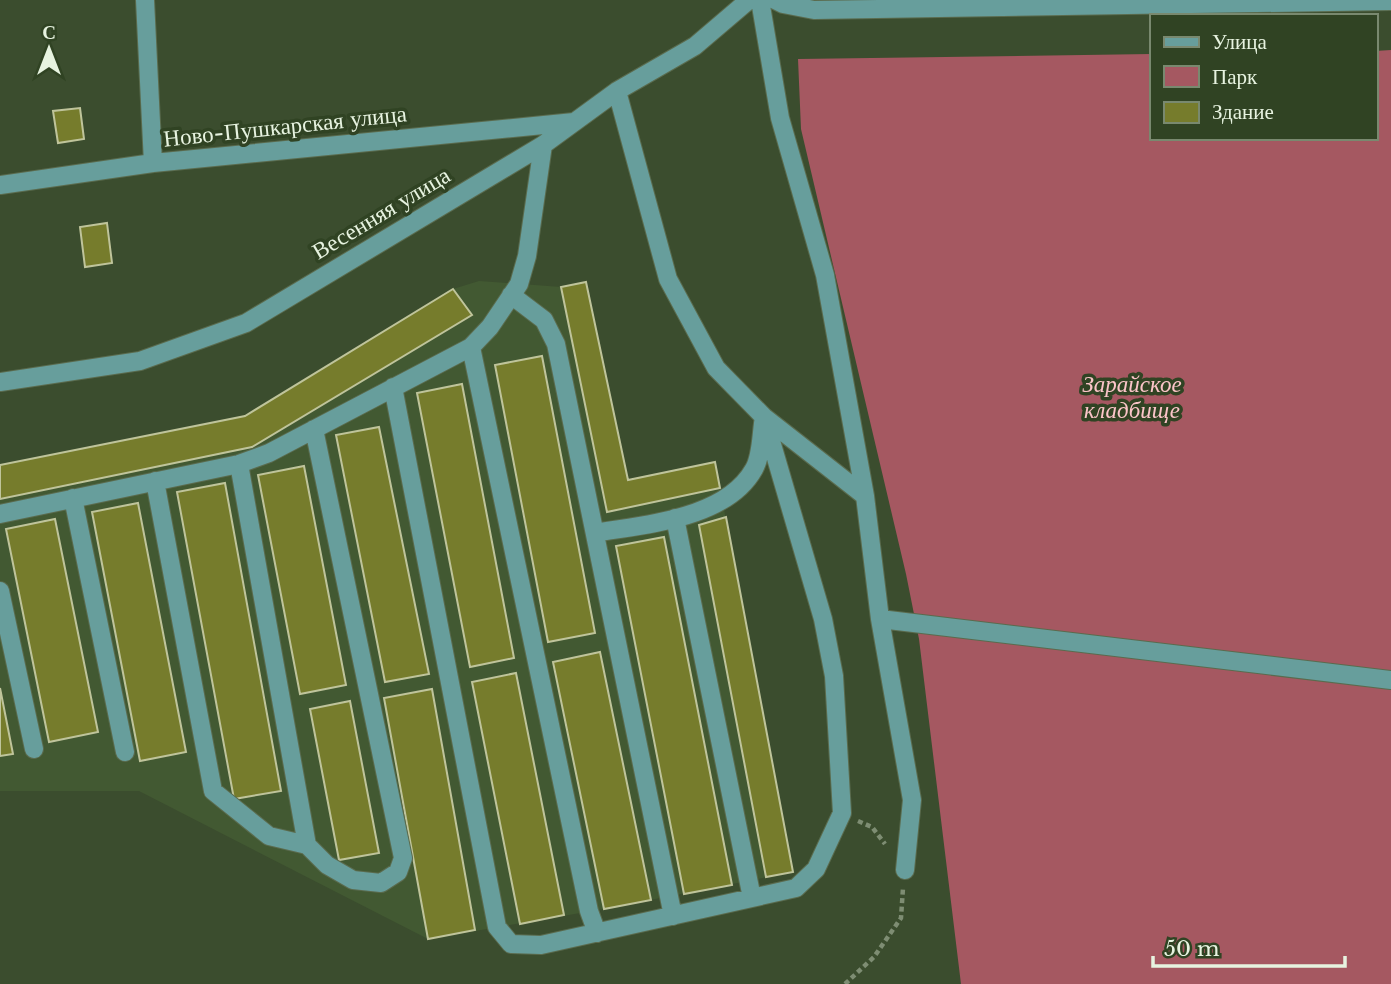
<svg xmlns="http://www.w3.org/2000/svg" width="1391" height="984" font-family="'Libre Baskerville',serif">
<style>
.built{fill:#425932}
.green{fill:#a55861}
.building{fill:#767c2c;stroke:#bfc49b;stroke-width:2}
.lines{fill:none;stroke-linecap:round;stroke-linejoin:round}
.minor-casing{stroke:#5a6b4e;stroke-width:20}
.path{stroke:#7e8d73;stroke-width:4.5;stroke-dasharray:5 3.5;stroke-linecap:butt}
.minor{stroke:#679e9c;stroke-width:18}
.labels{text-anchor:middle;stroke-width:7;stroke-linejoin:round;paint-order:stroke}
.street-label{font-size:23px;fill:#e7f3e0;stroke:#304323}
.park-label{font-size:23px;font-style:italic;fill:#fcc5c9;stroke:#304323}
</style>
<rect width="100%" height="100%" fill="#3b4d2e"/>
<path class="built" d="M 479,281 L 561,287 L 586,282 L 628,480 L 715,462 L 793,872 L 604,909 L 428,939 L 139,791 L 0,791 L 0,465 L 245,416 L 453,289 Z"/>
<path class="green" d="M 1391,50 L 1391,984 L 961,984 L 919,639 L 906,574 L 801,129 L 798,59 L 1151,54 L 1151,138 L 1375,138 L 1375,51 Z"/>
<path class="building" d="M 80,108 L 84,139 L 58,143 L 53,111 Z
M 107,223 L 112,263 L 85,267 L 80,227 Z
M 586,282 L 628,480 L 715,462 L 720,488 L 607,512 L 561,287 Z
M 453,289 L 472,315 L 252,447 L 0,499 L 0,465 L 245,416 Z
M 542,356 L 595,633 L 548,642 L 495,365 Z
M 462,384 L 514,658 L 470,667 L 417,393 Z
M 379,427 L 429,674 L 385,682 L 336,435 Z
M 304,466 L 346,685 L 300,694 L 258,475 Z
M 225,483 L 281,791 L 234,799 L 177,492 Z
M 138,503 L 186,752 L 140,761 L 92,512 Z
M 726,517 L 793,872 L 766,877 L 699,525 Z
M 55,519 L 98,732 L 49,742 L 6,529 Z
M 664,537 L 732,885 L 684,894 L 616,546 Z
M 600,652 L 651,900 L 604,909 L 553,662 Z
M 516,673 L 564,915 L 520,924 L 472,682 Z
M 0,688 L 13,754 L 0,756 Z
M 432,689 L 475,930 L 428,939 L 384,698 Z
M 350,701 L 379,853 L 339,860 L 310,709 Z"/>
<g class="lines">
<g class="minor-casing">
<path id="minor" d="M 145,0 L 153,163
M 760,0 L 780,118 L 825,275 L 865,496
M 775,0 L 783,4 L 814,10 L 1391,1
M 0,185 L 153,163 L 574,122
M 511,295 L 544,320 L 556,344 L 673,916
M 471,347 L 589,911 L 597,933
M 0,382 L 140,361 L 246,323 L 543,145 L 617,91 L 695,46 L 749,0
M 393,387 L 497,927 L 511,944 L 541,945 L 796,888 L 816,869 L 842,813 L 834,676 L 823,619 L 764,417 L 716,368 L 668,279 L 617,91
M 239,464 L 307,845
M 155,481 L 213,791 L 269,836 L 307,845 L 327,865 L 353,880 L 381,883 L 398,872 L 403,858 L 314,429
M 73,498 L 125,752
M 0,514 L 239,464 L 269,453 L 471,347 L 490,327 L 519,284 L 527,256 L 543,145
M 675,518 L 752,898
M 595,533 C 646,524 726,519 754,469 C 762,455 761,432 764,417 L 865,496 L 880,619 L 912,800 L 905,870
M 0,591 L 34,749
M 880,619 L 1391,680"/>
</g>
<path class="path" d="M 858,821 L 872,827 L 885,844
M 845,984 L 874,957 L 901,918 L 903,888"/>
<use href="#minor" class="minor"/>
</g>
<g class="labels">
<g class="street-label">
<text transform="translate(285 126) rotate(-6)" y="8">Ново-Пушкарская улица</text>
<text transform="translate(381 213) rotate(-31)" y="8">Весенняя улица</text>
</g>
<g class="park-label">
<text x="1132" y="392">Зарайское<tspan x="1132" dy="26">кладбище</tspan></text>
</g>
</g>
<rect x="1150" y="14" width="228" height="126" fill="#304323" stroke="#79896f" stroke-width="2"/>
<rect x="1164" y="37" width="35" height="10" fill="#679e9c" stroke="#79896f" stroke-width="2"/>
<text x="1212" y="49" font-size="21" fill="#e7f3e0">Улица</text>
<rect x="1164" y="66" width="35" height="21" fill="#a55861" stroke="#79896f" stroke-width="2"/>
<text x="1212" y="84" font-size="21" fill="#e7f3e0">Парк</text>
<rect x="1164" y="102" width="35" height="21" fill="#767c2c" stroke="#79896f" stroke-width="2"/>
<text x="1212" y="119" font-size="21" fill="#e7f3e0">Здание</text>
<g transform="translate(49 49)" stroke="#304323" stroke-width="5" paint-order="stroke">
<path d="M0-5L12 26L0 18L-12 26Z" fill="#e7f3e0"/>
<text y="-10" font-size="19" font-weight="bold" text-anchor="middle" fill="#e7f3e0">С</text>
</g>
<path d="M1153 956v10h192v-10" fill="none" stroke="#e7f3e0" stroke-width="3.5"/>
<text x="1164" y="956" font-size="21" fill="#e7f3e0" stroke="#304323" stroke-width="5" paint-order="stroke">50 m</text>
</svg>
